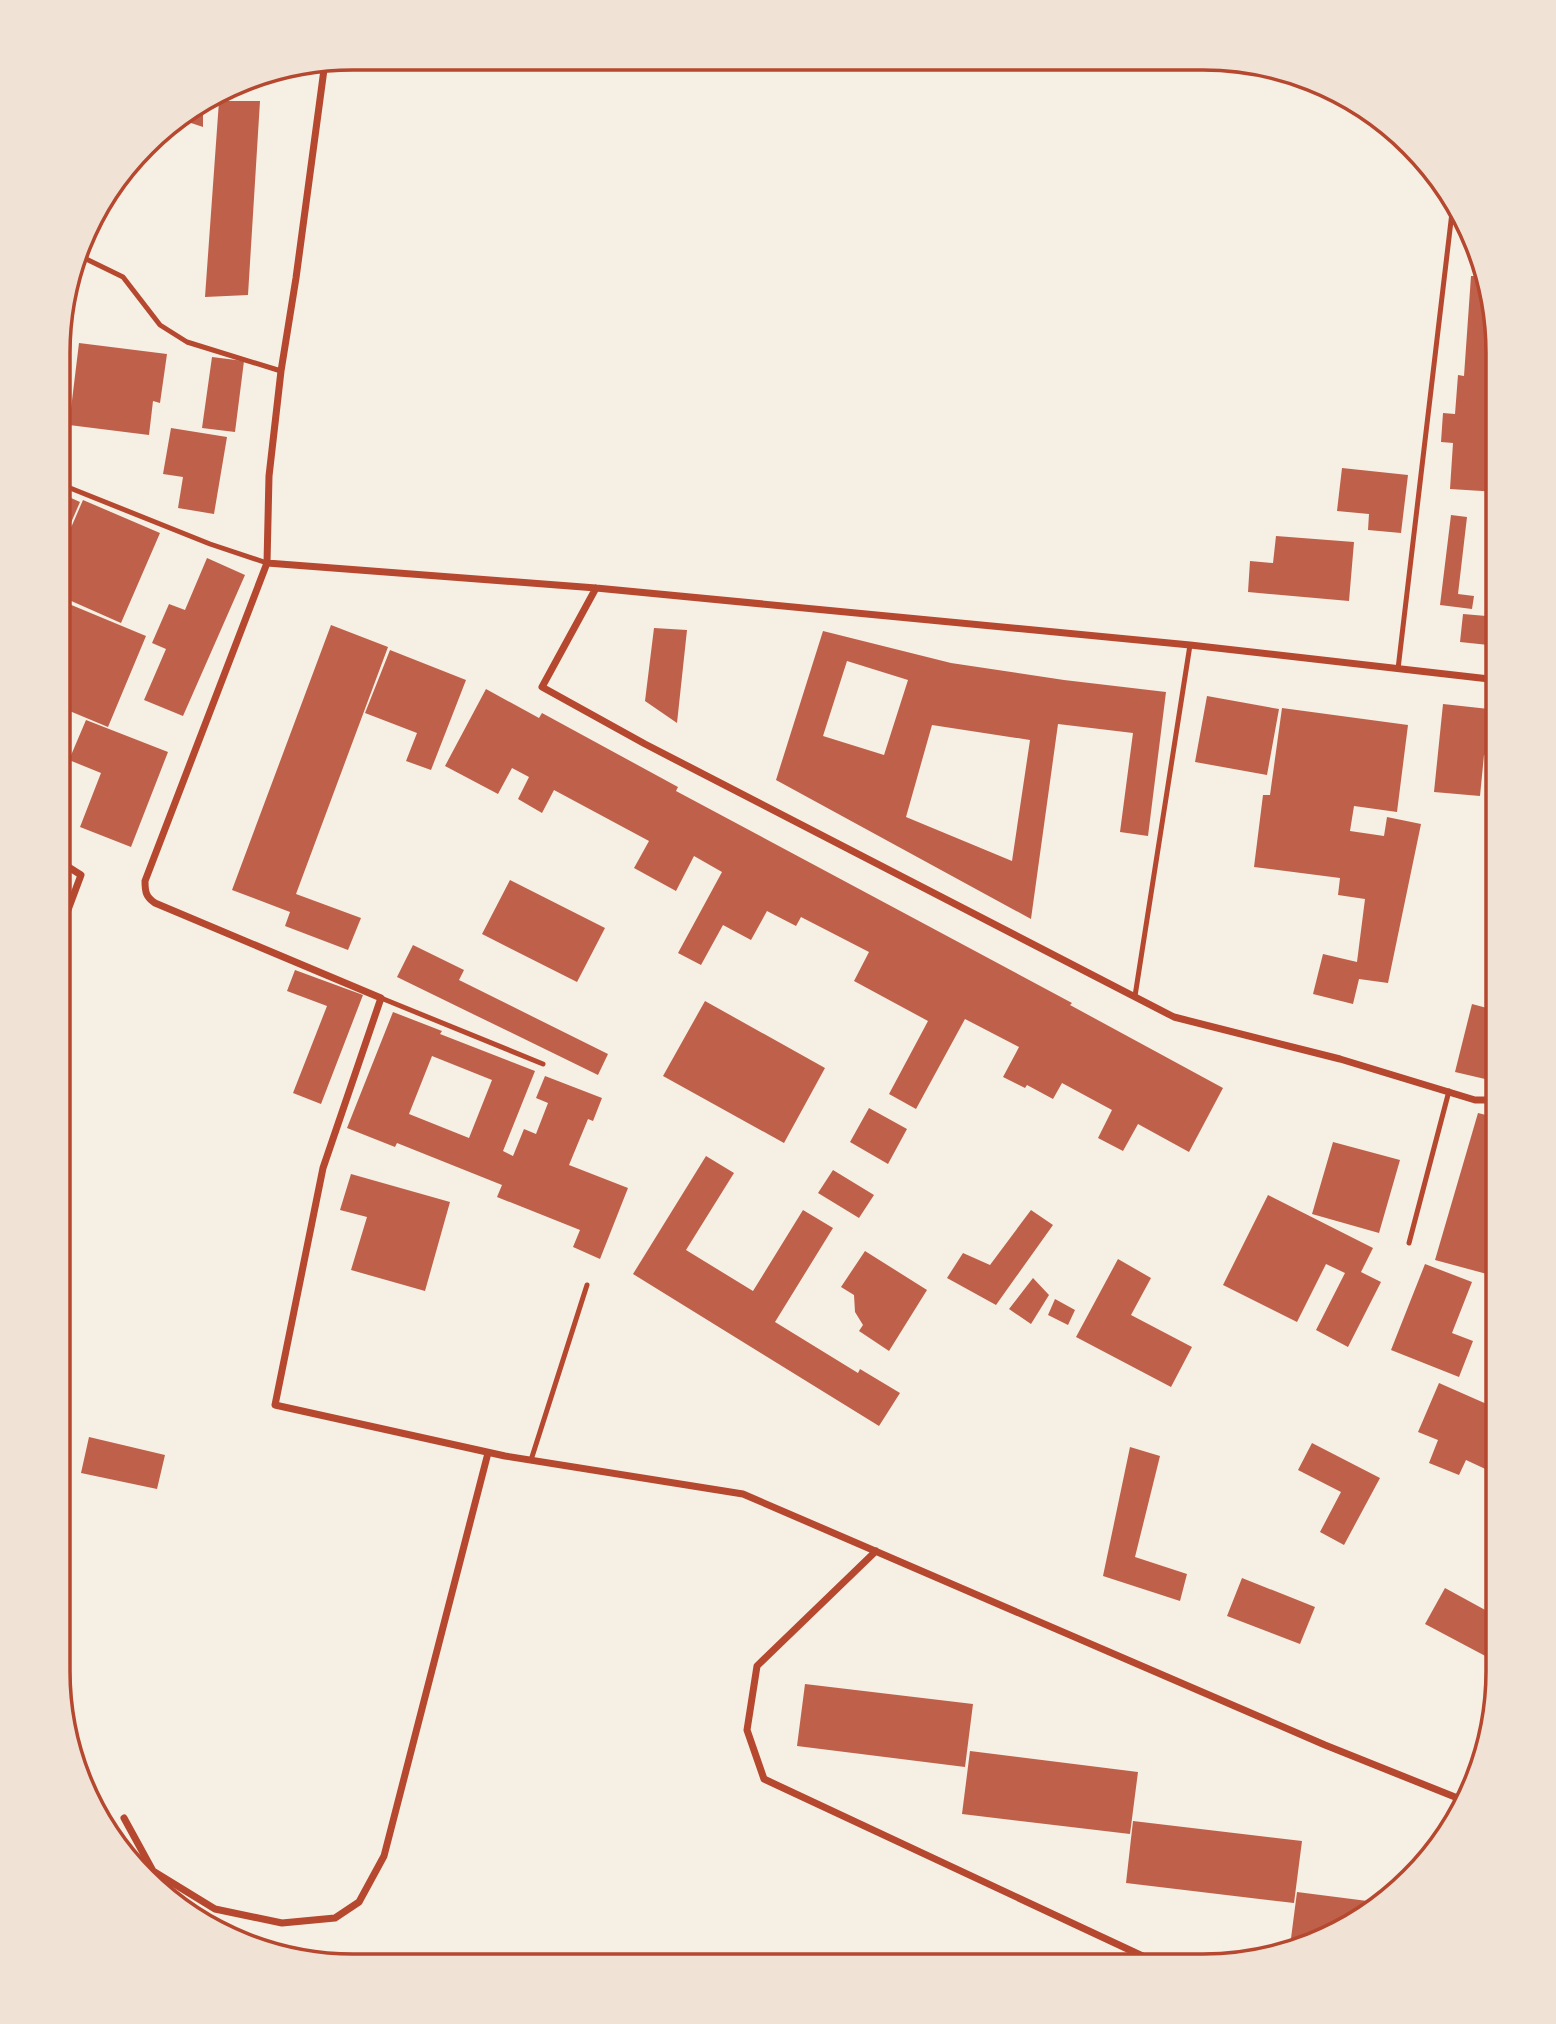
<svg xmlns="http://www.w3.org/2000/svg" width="1556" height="2024" font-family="'Noto Serif',serif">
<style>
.building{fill:#bf614a;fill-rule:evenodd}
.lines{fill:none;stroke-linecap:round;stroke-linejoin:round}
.service{stroke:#b5482f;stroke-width:5}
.minor{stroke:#b5482f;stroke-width:7}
.rim{fill:none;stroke:#b5482f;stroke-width:3.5}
</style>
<rect width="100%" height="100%" fill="#f6efe4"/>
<path class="building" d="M 219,101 L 260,101 L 248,295 L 205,297 Z
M 203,105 L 203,127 L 179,119 L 198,108 Z
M 1471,276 L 1480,276 L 1498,353 L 1498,416 L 1496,415 L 1494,434 L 1498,435 L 1498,492 L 1450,489 L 1453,443 L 1441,442 L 1443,413 L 1455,414 L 1458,375 L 1464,376 Z
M 79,343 L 167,354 L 160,403 L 153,401 L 149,435 L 69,425 Z
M 212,357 L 244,361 L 235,432 L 202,428 Z
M 171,428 L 227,437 L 214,514 L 178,508 L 183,477 L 163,474 Z
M 1342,468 L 1408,475 L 1401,533 L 1368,530 L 1369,514 L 1337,511 Z
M 60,493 L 80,502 L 60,548 Z
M 83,500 L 160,533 L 121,623 L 60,596 L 60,553 Z
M 1451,515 L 1467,517 L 1458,594 L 1474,596 L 1472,609 L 1440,605 Z
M 1276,536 L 1354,542 L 1349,601 L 1248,592 L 1250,561 L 1273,563 Z
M 207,558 L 245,575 L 183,716 L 144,700 L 166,649 L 152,643 L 169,604 L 185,610 Z
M 69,604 L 146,636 L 108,727 L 60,707 L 60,627 Z
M 1463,614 L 1498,617 L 1498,646 L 1460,642 Z
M 331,625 L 388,647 L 296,894 L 361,918 L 348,950 L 285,926 L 290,912 L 232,890 Z
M 654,628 L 687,630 L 677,723 L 645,701 Z
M 823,631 L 951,663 L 1064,680 L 1166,692 L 1148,836 L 1120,832 L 1133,733 L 1058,724 L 1031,919 L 776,780 ZM 847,661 L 908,680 L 884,755 L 823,736 ZM 932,725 L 1030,740 L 1012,861 L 906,817 Z
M 390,650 L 466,680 L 431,770 L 406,761 L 417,733 L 365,713 Z
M 486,689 L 539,718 L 542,713 L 678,787 L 676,791 L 1072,1003 L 1070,1005 L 1223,1088 L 1189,1152 L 1138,1124 L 1123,1151 L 1098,1138 L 1112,1110 L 1062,1083 L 1053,1099 L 1027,1085 L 1025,1088 L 1003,1077 L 1019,1047 L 965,1019 L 916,1109 L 889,1094 L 928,1021 L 854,981 L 869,952 L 801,917 L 796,926 L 767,911 L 751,940 L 723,925 L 701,965 L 678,953 L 722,872 L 694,856 L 676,891 L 634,868 L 649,841 L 554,790 L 542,813 L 518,799 L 529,777 L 512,768 L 498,794 L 445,766 Z
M 1207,696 L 1279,709 L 1267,775 L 1195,762 Z
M 1443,704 L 1498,710 L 1498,757 L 1484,755 L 1480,796 L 1434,792 Z
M 1282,708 L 1408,725 L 1397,812 L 1354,806 L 1350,831 L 1384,836 L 1387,817 L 1421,824 L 1388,983 L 1359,979 L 1353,1004 L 1313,994 L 1323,954 L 1357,962 L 1365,899 L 1338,895 L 1340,878 L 1254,867 L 1263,795 L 1270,795 Z
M 86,720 L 168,752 L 131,847 L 80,827 L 101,773 L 69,760 Z
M 510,880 L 605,928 L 577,982 L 482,934 Z
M 413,945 L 464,970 L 459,980 L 608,1054 L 598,1075 L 397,977 Z
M 295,970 L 363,995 L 321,1104 L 293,1093 L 327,1006 L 287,991 Z
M 705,1001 L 825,1068 L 784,1143 L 663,1076 Z
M 1472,1004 L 1498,1011 L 1498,1082 L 1455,1072 Z
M 393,1012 L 442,1031 L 440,1034 L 535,1071 L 503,1151 L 513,1156 L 524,1129 L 536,1134 L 548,1103 L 536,1098 L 545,1076 L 602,1098 L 593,1121 L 588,1119 L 569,1165 L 628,1188 L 600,1259 L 573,1247 L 580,1230 L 497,1197 L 502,1185 L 397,1143 L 395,1147 L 347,1128 ZM 432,1056 L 492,1080 L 469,1138 L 409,1114 Z
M 869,1108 L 907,1129 L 888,1164 L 850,1142 Z
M 1478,1113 L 1498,1118 L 1498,1277 L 1435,1260 Z
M 1333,1142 L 1400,1160 L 1379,1233 L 1312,1214 Z
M 706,1156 L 734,1173 L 686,1250 L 753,1291 L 803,1210 L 833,1228 L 775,1322 L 858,1373 L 860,1369 L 900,1393 L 879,1426 L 633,1274 Z
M 833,1170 L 874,1195 L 859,1218 L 818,1193 Z
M 351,1174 L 450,1202 L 425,1291 L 351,1270 L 367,1217 L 340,1210 Z
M 1268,1195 L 1373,1248 L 1361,1272 L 1381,1282 L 1348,1347 L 1316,1330 L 1345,1273 L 1326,1264 L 1297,1322 L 1223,1285 Z
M 1031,1210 L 1053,1225 L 996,1305 L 947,1278 L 963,1253 L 990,1265 Z
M 865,1251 L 927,1290 L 889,1351 L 859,1331 L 863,1325 L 855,1312 L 854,1295 L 841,1287 Z
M 1118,1259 L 1151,1278 L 1131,1315 L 1192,1347 L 1171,1387 L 1076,1337 Z
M 1425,1264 L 1472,1282 L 1452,1333 L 1473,1341 L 1459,1377 L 1391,1350 Z
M 1033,1278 L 1049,1295 L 1031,1324 L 1009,1309 Z
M 1055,1299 L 1075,1310 L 1068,1325 L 1048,1315 Z
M 1497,1317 L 1498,1317 L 1498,1342 L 1490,1339 Z
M 1439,1383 L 1498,1409 L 1498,1465 L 1494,1473 L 1466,1460 L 1459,1475 L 1429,1463 L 1438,1440 L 1418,1432 Z
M 89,1437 L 165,1455 L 157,1489 L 81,1473 Z
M 1312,1443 L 1380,1478 L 1344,1545 L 1320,1532 L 1341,1492 L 1298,1470 Z
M 1130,1447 L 1160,1456 L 1135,1557 L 1187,1574 L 1180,1601 L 1103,1576 Z
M 1242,1578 L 1315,1607 L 1300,1644 L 1227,1616 Z
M 1445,1588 L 1498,1617 L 1498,1646 L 1491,1659 L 1425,1624 Z
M 805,1684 L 973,1704 L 965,1767 L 797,1746 Z
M 970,1751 L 1138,1772 L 1130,1834 L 962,1814 Z
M 1133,1821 L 1302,1841 L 1294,1903 L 1126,1883 Z
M 1297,1892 L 1383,1903 L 1334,1936 L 1290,1946 Z"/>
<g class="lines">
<path class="service" d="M 80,256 L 123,277 L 160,325 L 187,342 L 281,371
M 60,484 L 210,544 L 267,563
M 1398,669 L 1453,204
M 1135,996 L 1190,645
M 381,998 L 543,1064
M 1409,1243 L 1449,1091
M 531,1460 L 587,1285"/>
<path class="minor" d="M 325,62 L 296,278 L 281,371 L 269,476 L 267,563 L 145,881 C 145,892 146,897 155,903 L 381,998 L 323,1168 L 275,1405 L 505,1456 L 743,1494 L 1325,1745 L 1465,1801
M 267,563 L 596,588 L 1190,645 L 1498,680
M 596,588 L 542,687 L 645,744 L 1174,1017 L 1340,1059 L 1475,1100 L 1498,1100
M 59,934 L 81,875 L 59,861
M 876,1551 L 757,1666 L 747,1730 L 764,1779 L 1164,1966
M 124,1818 L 153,1871 L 215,1909 L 282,1923 L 335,1918 L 359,1902 L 384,1856 L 488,1453"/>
</g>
<path d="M0 0H1556V2024H0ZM353 70H1203A283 283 0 0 1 1486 353V1671A283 283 0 0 1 1203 1954H353A283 283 0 0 1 70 1671V353A283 283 0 0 1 353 70Z" fill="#f1e2d6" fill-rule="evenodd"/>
<path class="rim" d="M353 70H1203A283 283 0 0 1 1486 353V1671A283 283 0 0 1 1203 1954H353A283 283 0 0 1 70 1671V353A283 283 0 0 1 353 70Z"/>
</svg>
